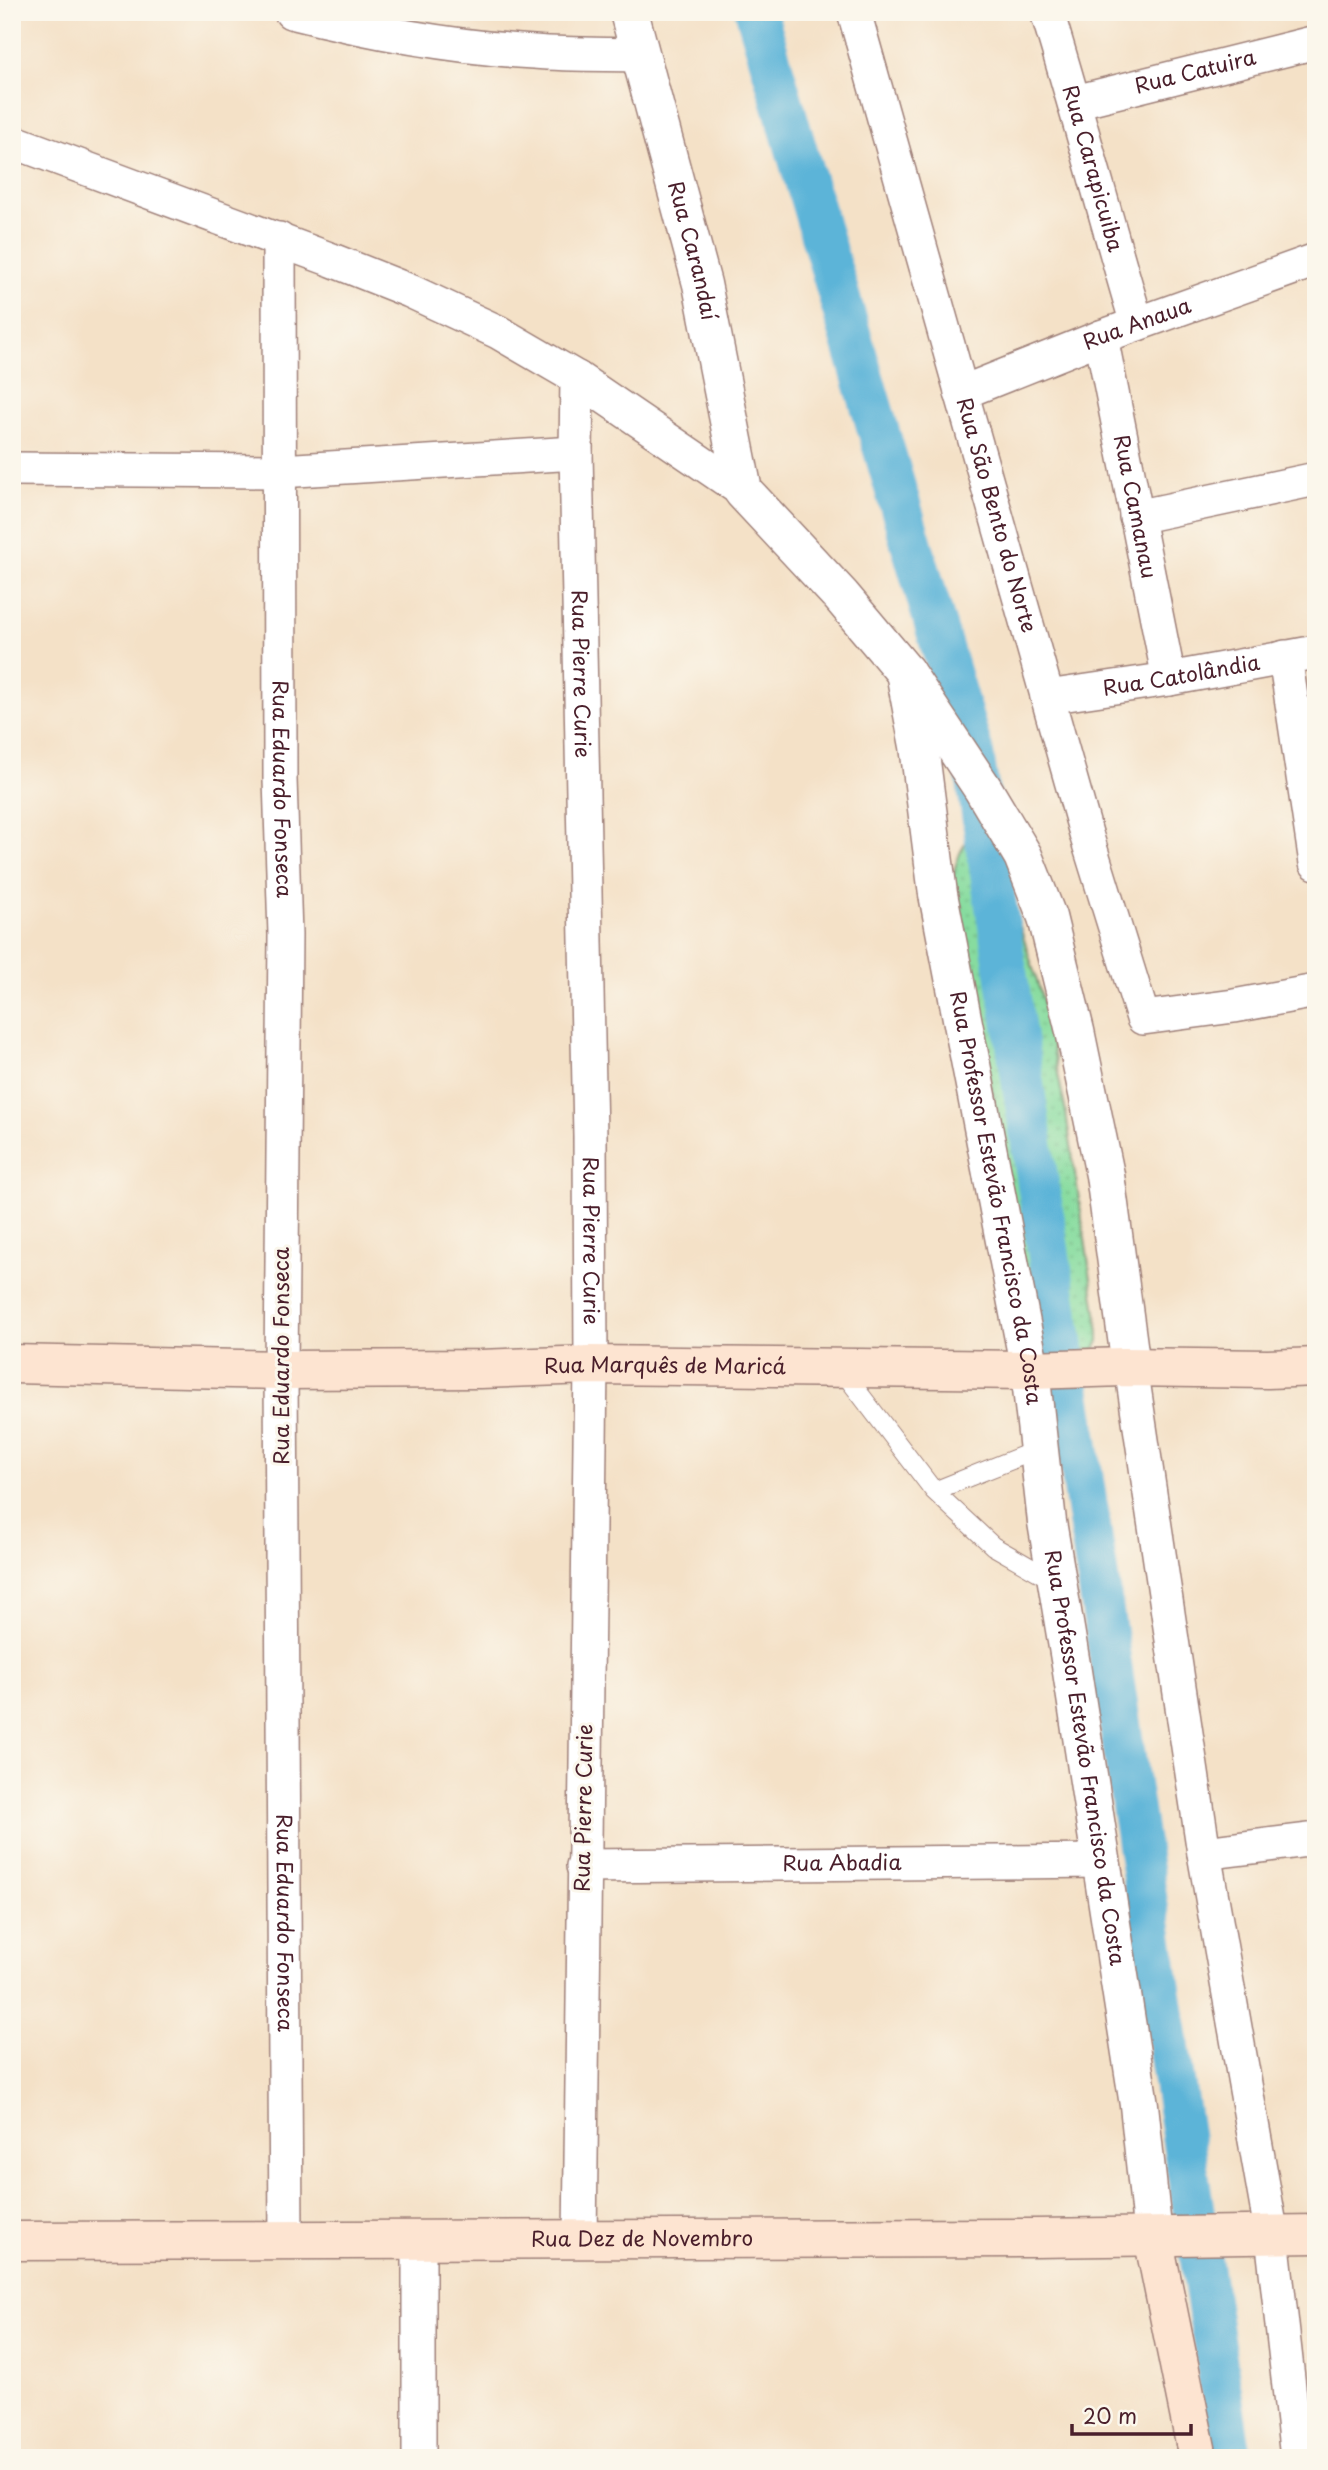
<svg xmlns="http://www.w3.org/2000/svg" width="1328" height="2470" font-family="'Playpen Sans',sans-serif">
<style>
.grass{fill:url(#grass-dots);stroke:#687e65;stroke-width:2}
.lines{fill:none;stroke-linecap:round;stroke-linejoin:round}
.canal{stroke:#5bb4d8;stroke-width:42}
.service-casing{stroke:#9f8079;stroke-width:20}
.minor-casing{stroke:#9f8079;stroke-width:36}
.tertiary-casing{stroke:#9f8079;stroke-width:41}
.secondary-casing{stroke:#9f8079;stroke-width:41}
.service{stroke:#fff;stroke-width:18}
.minor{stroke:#fff;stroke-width:33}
.tertiary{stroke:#fff;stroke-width:38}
.secondary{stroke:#fde4d1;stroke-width:38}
.labels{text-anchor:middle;stroke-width:6;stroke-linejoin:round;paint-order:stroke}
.street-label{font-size:21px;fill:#4a1f2b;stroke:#fbf7ec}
</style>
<defs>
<pattern id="grass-dots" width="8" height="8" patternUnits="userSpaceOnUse" patternTransform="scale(1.75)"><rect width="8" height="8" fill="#87dc9f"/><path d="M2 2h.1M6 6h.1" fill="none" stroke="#76bc89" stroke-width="1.8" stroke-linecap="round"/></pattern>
</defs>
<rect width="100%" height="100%" fill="#fbf7ec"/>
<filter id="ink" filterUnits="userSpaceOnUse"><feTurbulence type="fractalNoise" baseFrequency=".0143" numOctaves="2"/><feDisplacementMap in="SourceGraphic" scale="14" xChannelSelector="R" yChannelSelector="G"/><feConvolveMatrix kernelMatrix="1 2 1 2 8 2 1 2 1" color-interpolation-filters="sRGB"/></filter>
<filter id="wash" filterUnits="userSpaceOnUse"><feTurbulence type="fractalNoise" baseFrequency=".00686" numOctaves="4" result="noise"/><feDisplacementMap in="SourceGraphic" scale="28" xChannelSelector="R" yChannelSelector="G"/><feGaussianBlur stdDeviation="1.57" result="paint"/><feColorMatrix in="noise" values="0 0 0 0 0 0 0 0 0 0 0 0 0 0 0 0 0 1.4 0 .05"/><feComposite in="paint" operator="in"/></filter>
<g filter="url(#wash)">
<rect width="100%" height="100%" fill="#f4e1c7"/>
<path class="grass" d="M 973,834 L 980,836 L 1019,923 L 1043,1001 L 1066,1113 L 1099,1332 L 1099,1341 L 1095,1349 C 1068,1350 1057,1356 1037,1336 L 953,877 C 956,860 961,846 973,834 Z"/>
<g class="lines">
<path class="canal" d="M 756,12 L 973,754 L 1231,2458"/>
</g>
</g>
<g filter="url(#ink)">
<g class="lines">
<g class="service-casing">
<path id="service" d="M 840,1368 L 934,1491 L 993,1546 L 1056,1582
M 934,1491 L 1039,1449"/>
</g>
<g class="minor-casing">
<g id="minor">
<path d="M 291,12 C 371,32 452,47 534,52 C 570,55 606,54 642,55"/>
<path id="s1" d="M 854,12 L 1087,837 L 1143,1018 L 1234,1006 L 1316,991"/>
<path id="s2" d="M 1047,12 C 1079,116 1106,220 1137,324"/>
<path id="s3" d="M 1075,102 L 1316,42"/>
<path d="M 12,141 L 332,260 L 410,291 L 498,332 L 577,378 L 743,491"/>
<path id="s4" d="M 279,239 L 280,779 L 285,935 L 281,1370 L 286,2240"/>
<path id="s5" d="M 1101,337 L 1169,679"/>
<path id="s6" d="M 577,378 L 576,453 L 590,1136 L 591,1365 L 580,2239"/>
<path id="s7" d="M 961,393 L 1101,337 L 1316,260"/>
<path d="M 12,469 L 280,471 L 576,453"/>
<path d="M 1136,517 L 1316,479"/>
<path d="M 1285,657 L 1316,863"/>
<path id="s8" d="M 1047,697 L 1169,679 L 1316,652"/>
<path d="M 1131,1367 L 1204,1853 L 1272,2236 L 1297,2458"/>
<path d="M 1204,1853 L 1316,1839"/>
<path id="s9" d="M 583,1866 L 1101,1861"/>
<path d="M 419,2240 L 419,2458"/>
</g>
</g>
<g class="tertiary-casing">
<g id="tertiary">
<path id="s10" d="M 629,12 L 702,284 L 743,491 L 841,596 L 905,672 L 983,789 L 1023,856 L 1047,917 L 1075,1031 L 1105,1175 L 1131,1367"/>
<path id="s11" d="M 905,672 L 919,746 L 938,894 L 1030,1370 L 1047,1522 L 1071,1665 L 1139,2105 L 1153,2237"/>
</g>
</g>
<g class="secondary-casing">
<g id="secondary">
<path id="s12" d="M 12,1364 L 281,1370 L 480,1369 L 591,1365 L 1030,1370 L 1124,1367 L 1268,1369 L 1316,1367"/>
<path d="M 1153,2237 L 1198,2458"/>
<path id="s13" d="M 12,2241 L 1036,2238 L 1316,2234"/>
</g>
</g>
<use href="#service" class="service"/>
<use href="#minor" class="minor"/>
<use href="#tertiary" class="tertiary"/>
<use href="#secondary" class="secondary"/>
</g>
</g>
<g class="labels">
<g class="street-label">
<text dy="7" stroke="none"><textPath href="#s3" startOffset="124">Rua Catuira</textPath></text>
<text dy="7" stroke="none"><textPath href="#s2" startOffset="163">Rua Carapicuiba</textPath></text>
<text dy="7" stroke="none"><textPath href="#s10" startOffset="247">Rua Carandaí</textPath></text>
<text dy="7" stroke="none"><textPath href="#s7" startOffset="189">Rua Anaua</textPath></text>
<text dy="7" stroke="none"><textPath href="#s5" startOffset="173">Rua Camanau</textPath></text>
<text dy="7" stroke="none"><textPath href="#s1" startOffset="523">Rua São Bento do Norte</textPath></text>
<text dy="7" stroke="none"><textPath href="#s6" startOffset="296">Rua Pierre Curie</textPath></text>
<text dy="7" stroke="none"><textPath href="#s8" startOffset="136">Rua Catolândia</textPath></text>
<text dy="7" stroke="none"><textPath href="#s4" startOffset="550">Rua Eduardo Fonseca</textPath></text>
<text dy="7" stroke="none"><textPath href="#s11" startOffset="534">Rua Professor Estevão Francisco da Costa</textPath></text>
<text dy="7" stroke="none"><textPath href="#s6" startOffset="863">Rua Pierre Curie</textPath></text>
<text transform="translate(282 1356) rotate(-90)" y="7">Rua Eduardo Fonseca</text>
<text dy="7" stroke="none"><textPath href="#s12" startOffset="653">Rua Marquês de Maricá</textPath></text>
<text dy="7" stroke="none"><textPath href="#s11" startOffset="1101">Rua Professor Estevão Francisco da Costa</textPath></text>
<text transform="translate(584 1808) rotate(-89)" y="7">Rua Pierre Curie</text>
<text dy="7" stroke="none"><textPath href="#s9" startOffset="259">Rua Abadia</textPath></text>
<text dy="7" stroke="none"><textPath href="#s4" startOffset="1684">Rua Eduardo Fonseca</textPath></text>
<text dy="7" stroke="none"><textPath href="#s13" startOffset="630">Rua Dez de Novembro</textPath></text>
</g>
</g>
<rect width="1328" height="2470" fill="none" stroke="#fbf7ec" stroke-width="42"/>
<path d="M1072 2424v10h119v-10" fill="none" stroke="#4a1f2b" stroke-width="3.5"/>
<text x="1083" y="2424" font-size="21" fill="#4a1f2b" stroke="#fbf7ec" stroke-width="5" paint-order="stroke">20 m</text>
</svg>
